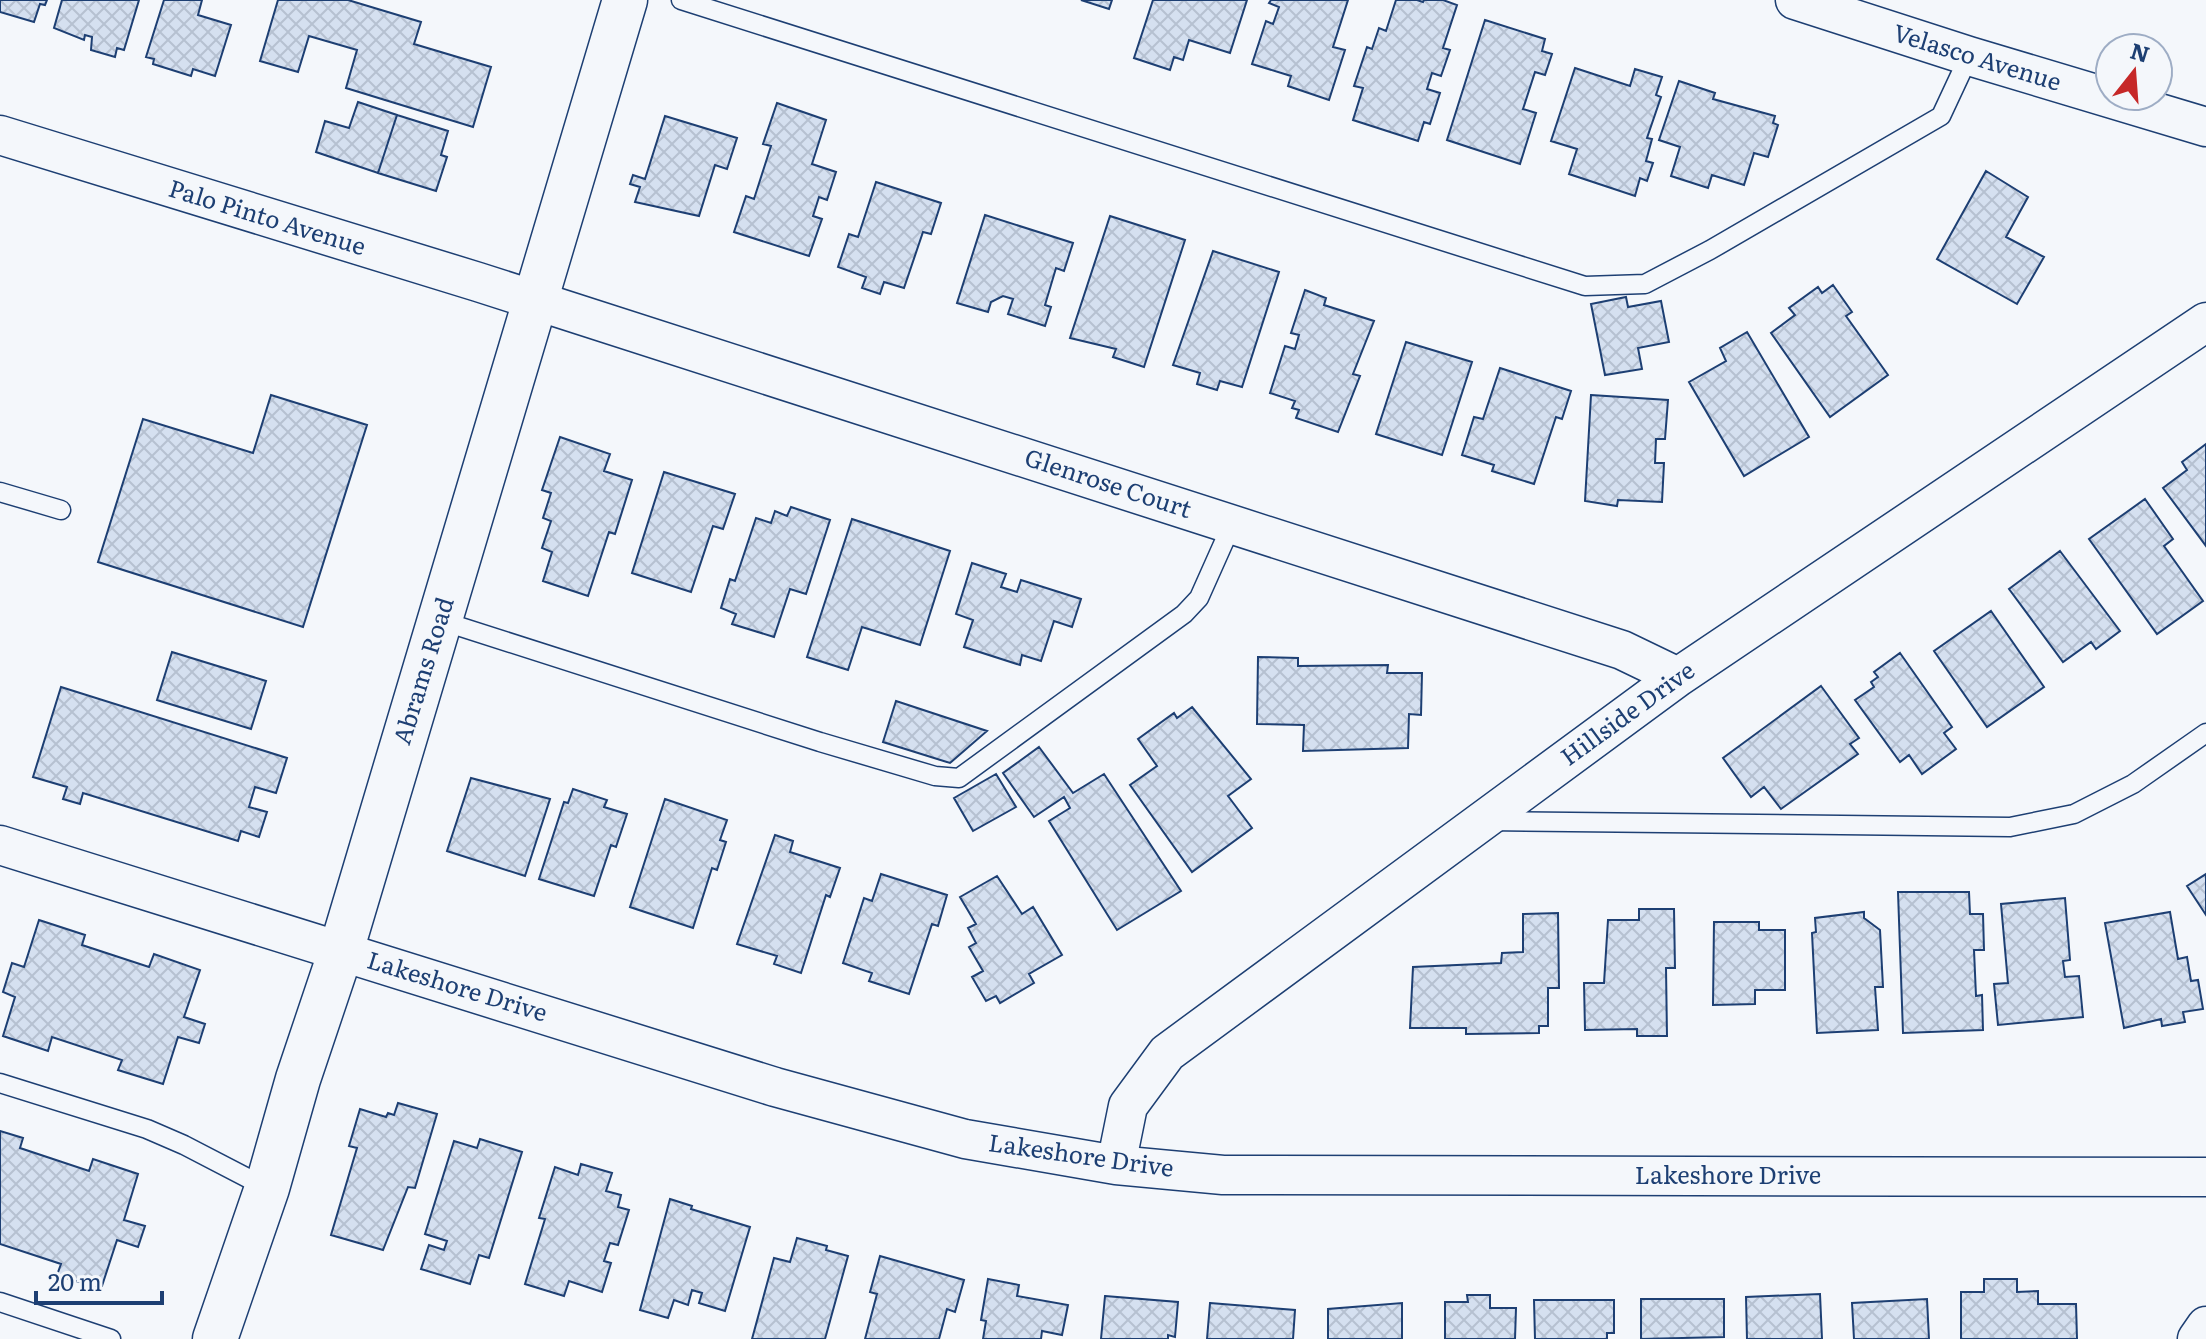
<svg xmlns="http://www.w3.org/2000/svg" width="2206" height="1339" font-family="Literata,serif">
<style>
.building{fill:url(#building-cross-hatch);stroke:#1d3f73;stroke-width:2}
.lines{fill:none;stroke-linecap:round;stroke-linejoin:round}
.lane-casing{stroke:#1d3f73;stroke-width:21}
.street-casing{stroke:#1d3f73;stroke-width:41}
.secondary-casing{stroke:#1d3f73;stroke-width:47}
.lane{stroke:#f4f7fb;stroke-width:18}
.street{stroke:#f4f7fb;stroke-width:38}
.secondary{stroke:#f4f7fb;stroke-width:44}
.labels{text-anchor:middle;stroke-width:6;stroke-linejoin:round;paint-order:stroke}
.street-label{font-size:24px;fill:#1d3f73;stroke:#f4f7fb}
</style>
<defs>
<pattern id="building-cross-hatch" width="8" height="8" patternUnits="userSpaceOnUse" patternTransform="scale(2)"><rect width="8" height="8" fill="#d5e0f0"/><path d="M0 0l8 8M0 8l8-8" fill="none" stroke="#b6c1d1"/></pattern>
</defs>
<rect width="100%" height="100%" fill="#f4f7fb"/>
<path class="building" d="M 0,0 L 47,0 L 45,5 L 40,4 L 34,22 L 0,12 Z
M 62,0 L 139,0 L 124,50 L 117,48 L 115,57 L 91,50 L 92,37 L 85,35 L 84,40 L 54,28 Z
M 164,0 L 202,0 L 198,15 L 231,25 L 215,76 L 193,69 L 191,76 L 153,64 L 154,59 L 146,57 Z
M 278,0 L 348,0 L 421,22 L 414,44 L 491,67 L 473,127 L 346,88 L 357,50 L 309,36 L 298,72 L 260,61 Z
M 1081,0 L 1112,0 L 1109,9 Z
M 1153,0 L 1247,0 L 1230,53 L 1189,40 L 1183,60 L 1174,57 L 1170,70 L 1134,58 Z
M 1271,0 L 1348,0 L 1333,47 L 1345,50 L 1329,100 L 1288,86 L 1291,76 L 1252,64 L 1266,21 L 1273,24 L 1279,7 L 1269,3 Z
M 1396,0 L 1417,0 L 1423,2 L 1424,0 L 1443,0 L 1457,5 L 1443,48 L 1450,50 L 1441,76 L 1432,73 L 1427,89 L 1440,93 L 1430,124 L 1424,122 L 1418,141 L 1353,120 L 1363,88 L 1354,86 L 1367,47 L 1372,49 L 1379,28 L 1386,31 Z
M 1485,20 L 1545,39 L 1542,51 L 1552,54 L 1545,75 L 1535,72 L 1523,109 L 1536,113 L 1520,164 L 1447,140 Z
M 1575,68 L 1630,86 L 1635,69 L 1662,77 L 1656,95 L 1661,97 L 1647,138 L 1652,139 L 1646,161 L 1653,163 L 1647,181 L 1640,178 L 1635,196 L 1569,174 L 1577,149 L 1551,141 Z
M 1679,81 L 1715,93 L 1713,99 L 1775,116 L 1773,123 L 1778,125 L 1768,157 L 1754,153 L 1744,185 L 1712,175 L 1708,188 L 1671,176 L 1680,147 L 1659,140 Z
M 358,102 L 397,115 L 378,173 L 316,152 L 325,121 L 349,128 Z
M 777,103 L 826,120 L 812,164 L 836,172 L 827,200 L 819,197 L 813,216 L 822,219 L 809,256 L 734,232 L 746,196 L 754,199 L 771,146 L 763,144 Z
M 397,115 L 448,131 L 441,155 L 447,157 L 436,191 L 378,173 Z
M 665,116 L 737,138 L 727,169 L 715,165 L 699,216 L 635,202 L 640,187 L 630,184 L 633,175 L 645,179 Z
M 1986,171 L 2028,197 L 2006,237 L 2044,257 L 2017,304 L 1937,259 Z
M 876,182 L 941,203 L 931,234 L 923,232 L 904,288 L 884,282 L 880,294 L 862,288 L 866,277 L 838,267 L 849,234 L 858,237 Z
M 985,215 L 1073,243 L 1064,271 L 1056,268 L 1045,305 L 1051,307 L 1045,326 L 1008,314 L 1013,299 L 1003,296 L 991,302 L 988,312 L 957,303 Z
M 1110,216 L 1185,240 L 1144,367 L 1113,357 L 1116,349 L 1070,338 Z
M 1213,251 L 1279,272 L 1242,387 L 1220,381 L 1217,390 L 1197,384 L 1200,373 L 1173,365 Z
M 1833,285 L 1852,312 L 1846,316 L 1888,375 L 1830,417 L 1771,333 L 1795,315 L 1789,308 L 1818,287 L 1822,293 Z
M 1305,290 L 1326,298 L 1324,305 L 1374,321 L 1353,374 L 1360,376 L 1338,432 L 1296,418 L 1299,410 L 1292,408 L 1295,401 L 1270,393 L 1285,346 L 1295,349 L 1299,335 L 1291,333 Z
M 1626,297 L 1628,307 L 1661,301 L 1669,342 L 1638,348 L 1642,369 L 1605,375 L 1591,304 Z
M 1747,332 L 1809,437 L 1744,476 L 1689,382 L 1726,361 L 1720,348 Z
M 1406,342 L 1472,362 L 1442,455 L 1376,434 Z
M 1500,368 L 1571,391 L 1562,419 L 1556,417 L 1534,484 L 1492,471 L 1494,465 L 1462,455 L 1474,417 L 1483,419 Z
M 271,395 L 367,425 L 303,627 L 98,562 L 143,419 L 253,453 Z
M 1591,395 L 1668,400 L 1665,439 L 1656,439 L 1655,463 L 1664,463 L 1662,502 L 1618,500 L 1617,506 L 1585,501 Z
M 560,437 L 610,454 L 604,471 L 632,480 L 615,534 L 609,532 L 588,596 L 543,581 L 552,552 L 542,548 L 551,521 L 543,518 L 551,493 L 542,490 Z
M 2206,444 L 2206,546 L 2163,488 L 2187,470 L 2182,462 Z
M 664,472 L 735,494 L 723,529 L 713,526 L 691,592 L 632,573 Z
M 2145,499 L 2173,539 L 2164,546 L 2203,601 L 2157,634 L 2089,539 Z
M 791,507 L 830,520 L 806,594 L 790,589 L 774,637 L 732,624 L 736,614 L 721,608 L 730,579 L 735,581 L 756,518 L 771,523 L 775,511 L 787,516 Z
M 852,519 L 950,551 L 920,645 L 862,627 L 848,670 L 807,657 Z
M 2060,551 L 2120,631 L 2096,649 L 2091,642 L 2063,662 L 2009,589 Z
M 972,563 L 1006,574 L 1001,587 L 1017,592 L 1021,580 L 1081,599 L 1072,627 L 1054,621 L 1041,661 L 1022,655 L 1020,665 L 964,647 L 973,620 L 956,614 Z
M 1991,611 L 2044,687 L 1987,727 L 1934,651 Z
M 172,652 L 266,681 L 251,729 L 157,700 Z
M 1900,653 L 1952,727 L 1944,733 L 1956,749 L 1922,774 L 1909,755 L 1900,762 L 1855,700 L 1874,687 L 1871,682 L 1878,677 L 1874,672 Z
M 1258,657 L 1298,658 L 1298,666 L 1388,665 L 1387,673 L 1422,673 L 1421,715 L 1409,714 L 1408,748 L 1303,751 L 1304,725 L 1257,724 Z
M 1821,686 L 1859,738 L 1850,744 L 1858,754 L 1781,809 L 1764,787 L 1751,797 L 1723,758 Z
M 61,687 L 287,758 L 276,793 L 255,787 L 249,807 L 267,812 L 259,837 L 241,831 L 238,841 L 83,793 L 80,804 L 63,799 L 67,787 L 33,777 Z
M 896,701 L 987,731 L 950,763 L 883,742 Z
M 1192,707 L 1251,779 L 1228,796 L 1252,828 L 1192,872 L 1130,785 L 1157,766 L 1138,739 L 1174,713 L 1177,718 Z
M 1039,747 L 1073,793 L 1104,774 L 1181,891 L 1117,930 L 1049,821 L 1070,808 L 1064,797 L 1034,817 L 1003,773 Z
M 996,774 L 1016,807 L 973,831 L 954,798 Z
M 471,778 L 550,799 L 525,876 L 447,851 Z
M 573,789 L 607,800 L 604,807 L 627,814 L 616,847 L 611,845 L 594,896 L 539,879 L 564,802 L 568,803 Z
M 665,799 L 727,820 L 720,840 L 726,842 L 717,870 L 712,868 L 693,928 L 630,907 Z
M 775,835 L 793,841 L 790,852 L 840,868 L 830,897 L 826,895 L 801,973 L 774,964 L 777,956 L 737,944 Z
M 881,874 L 947,895 L 938,926 L 932,924 L 909,994 L 869,981 L 872,973 L 843,963 L 864,898 L 872,901 Z
M 2206,874 L 2206,915 L 2187,886 Z
M 997,876 L 1022,914 L 1033,907 L 1062,955 L 1029,974 L 1034,983 L 1000,1003 L 996,996 L 986,1001 L 972,977 L 983,971 L 969,947 L 976,943 L 968,928 L 976,924 L 960,897 Z
M 1898,892 L 1969,892 L 1970,914 L 1983,914 L 1984,950 L 1974,950 L 1976,996 L 1982,995 L 1983,1030 L 1903,1033 Z
M 2065,898 L 2070,960 L 2063,961 L 2065,977 L 2079,976 L 2083,1017 L 1998,1025 L 1994,984 L 2008,983 L 2001,904 Z
M 1639,909 L 1674,909 L 1675,968 L 1666,968 L 1667,1036 L 1637,1036 L 1637,1029 L 1585,1030 L 1584,983 L 1604,983 L 1608,920 L 1639,920 Z
M 1864,912 L 1864,918 L 1880,930 L 1883,987 L 1875,987 L 1878,1030 L 1817,1033 L 1812,933 L 1816,932 L 1815,918 Z
M 2170,912 L 2178,959 L 2187,957 L 2191,981 L 2198,980 L 2203,1009 L 2183,1012 L 2185,1022 L 2162,1026 L 2161,1019 L 2124,1028 L 2105,923 Z
M 1558,913 L 1559,988 L 1548,988 L 1548,1026 L 1539,1026 L 1539,1033 L 1466,1034 L 1466,1028 L 1410,1028 L 1413,967 L 1501,963 L 1502,953 L 1523,952 L 1523,914 Z
M 39,920 L 85,935 L 82,945 L 149,967 L 154,954 L 200,970 L 184,1017 L 205,1024 L 199,1043 L 178,1037 L 163,1084 L 118,1070 L 122,1060 L 52,1037 L 48,1051 L 3,1036 L 15,997 L 3,992 L 12,963 L 24,967 Z
M 1714,922 L 1759,922 L 1759,930 L 1785,930 L 1785,990 L 1755,990 L 1755,1004 L 1713,1005 Z
M 398,1103 L 437,1114 L 415,1188 L 408,1187 L 383,1250 L 331,1235 L 357,1148 L 349,1146 L 360,1109 L 386,1117 L 388,1113 L 394,1115 Z
M 0,1131 L 23,1138 L 20,1148 L 89,1171 L 93,1159 L 138,1174 L 124,1220 L 145,1226 L 138,1247 L 117,1240 L 101,1289 L 57,1275 L 61,1264 L 0,1244 Z
M 480,1139 L 522,1152 L 489,1258 L 479,1255 L 470,1284 L 421,1269 L 429,1245 L 444,1250 L 447,1241 L 425,1234 L 454,1141 L 477,1148 Z
M 581,1164 L 612,1173 L 606,1191 L 621,1195 L 618,1207 L 629,1210 L 618,1245 L 610,1243 L 604,1261 L 611,1263 L 602,1292 L 569,1281 L 564,1296 L 525,1284 L 545,1219 L 539,1218 L 555,1167 L 578,1175 Z
M 670,1199 L 692,1206 L 691,1209 L 750,1227 L 725,1311 L 699,1303 L 702,1293 L 692,1290 L 688,1305 L 674,1300 L 668,1318 L 640,1310 Z
M 797,1238 L 827,1246 L 826,1250 L 848,1256 L 825,1339 L 752,1339 L 774,1258 L 790,1262 Z
M 880,1256 L 964,1280 L 955,1312 L 947,1309 L 939,1339 L 865,1339 L 877,1294 L 870,1292 Z
M 988,1279 L 1019,1285 L 1017,1296 L 1068,1305 L 1062,1335 L 1042,1331 L 1041,1339 L 983,1339 L 986,1321 L 981,1320 Z
M 1984,1279 L 2017,1279 L 2017,1292 L 2038,1291 L 2038,1304 L 2076,1304 L 2077,1339 L 1961,1339 L 1961,1292 L 1984,1292 Z
M 1820,1294 L 1822,1339 L 1747,1339 L 1746,1297 Z
M 1467,1295 L 1490,1295 L 1490,1308 L 1516,1308 L 1515,1339 L 1445,1339 L 1445,1302 L 1468,1302 Z
M 1105,1296 L 1178,1302 L 1175,1337 L 1168,1335 L 1168,1339 L 1101,1339 Z
M 1641,1299 L 1724,1299 L 1724,1337 L 1641,1339 Z
M 1927,1299 L 1929,1339 L 1854,1339 L 1852,1303 Z
M 1534,1300 L 1614,1300 L 1614,1333 L 1607,1333 L 1607,1339 L 1535,1339 Z
M 1210,1303 L 1295,1310 L 1293,1339 L 1207,1339 Z
M 1402,1303 L 1402,1339 L 1328,1339 L 1328,1309 Z"/>
<g class="lines">
<g class="lane-casing">
<path id="lane" d="M 681,0 L 1585,286 L 1645,284 L 1710,250 L 1941,116 L 1969,56
M 0,492 L 61,510
M 439,620 L 820,742 L 935,776 L 959,778 L 1184,614 L 1199,598 L 1232,524
M 1488,821 L 2010,827 L 2074,814 L 2133,784 L 2206,733
M 0,1083 L 147,1129 L 184,1145 L 267,1188
M 0,1302 L 111,1339"/>
</g>
<g class="street-casing">
<path id="street" d="M 1795,0 L 1969,56 L 2206,127
M 0,135 L 478,282 L 1622,650 L 1678,677
M 0,845 L 775,1087 L 965,1139 L 1116,1165 L 1223,1175 L 2206,1177
M 1116,1165 L 1128,1106 L 1167,1053 L 1678,677 L 2206,322
M 2197,1339 L 2206,1326"/>
</g>
<g class="secondary-casing">
<path id="secondary" d="M 215,1339 L 267,1188 L 298,1079 L 341,951 L 625,0"/>
</g>
<use href="#lane" class="lane"/>
<use href="#street" class="street"/>
<use href="#secondary" class="secondary"/>
</g>
<g class="labels">
<g class="street-label">
<text transform="translate(1977 58) rotate(17)" y="8">Velasco Avenue</text>
<text transform="translate(267 218) rotate(17)" y="8">Palo Pinto Avenue</text>
<text transform="translate(1108 484) rotate(18)" y="8">Glenrose Court</text>
<text transform="translate(424 671) rotate(-73)" y="8">Abrams Road</text>
<text transform="translate(1628 714) rotate(-36)" y="8">Hillside Drive</text>
<text transform="translate(457 987) rotate(17)" y="8">Lakeshore Drive</text>
<text transform="translate(1081 1156) rotate(8)" y="8">Lakeshore Drive</text>
<text x="1728" y="1184">Lakeshore Drive</text>
</g>
</g>
<g transform="translate(2134 72) rotate(17)"><circle r="38" fill="#f4f7fb" stroke="#9eadc5" stroke-width="2"/>
<path d="M0-6L14 30L0 20L-14 30Z" fill="#c62828"/>
<text y="-12" font-size="22" font-weight="bold" text-anchor="middle" fill="#1d3f73">N</text>
</g>
<path d="M36 1291v12h126v-12" fill="none" stroke="#1d3f73" stroke-width="4"/>
<text x="48" y="1291" font-size="24" fill="#1d3f73" stroke="#f4f7fb" stroke-width="6" paint-order="stroke">20 m</text>
</svg>
